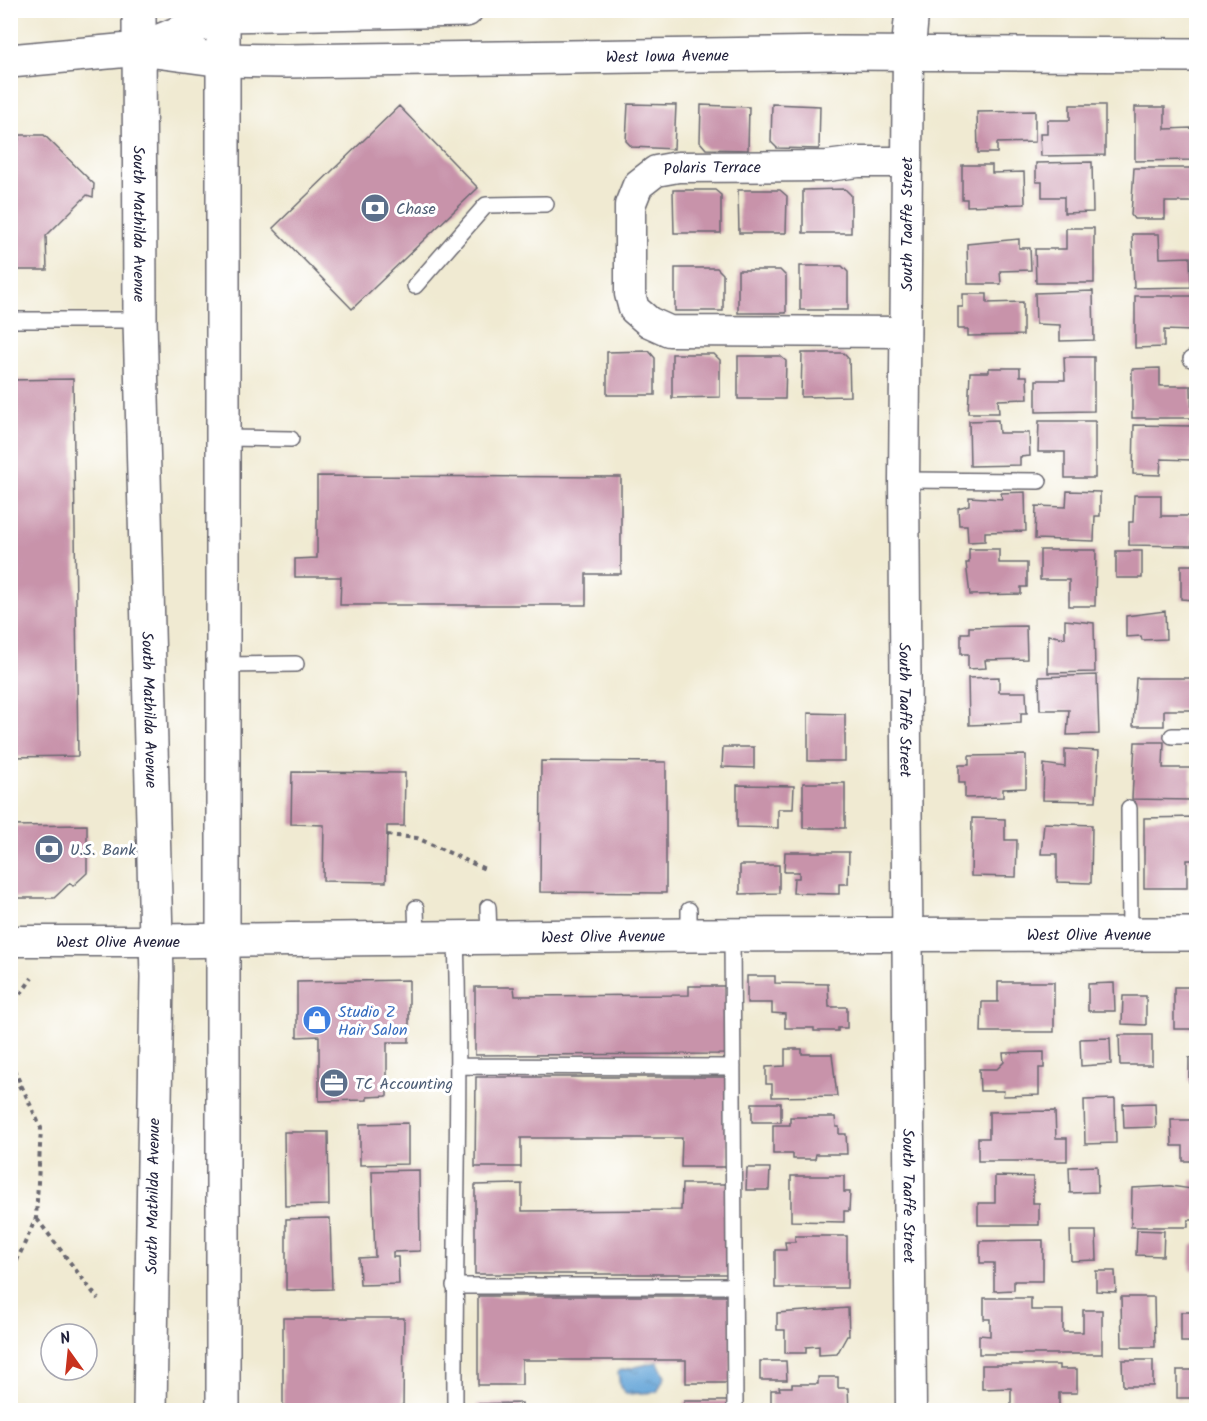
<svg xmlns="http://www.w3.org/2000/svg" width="1207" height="1421" font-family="Kalam,sans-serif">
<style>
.water{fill:url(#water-ripples);stroke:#44648a;stroke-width:1.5}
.building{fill:#c893aa}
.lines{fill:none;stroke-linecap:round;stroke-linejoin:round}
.lane-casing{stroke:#6a6870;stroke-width:18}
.street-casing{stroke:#6a6870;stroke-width:33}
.secondary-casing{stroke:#6a6870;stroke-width:36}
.primary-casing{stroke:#6a6870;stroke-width:36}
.path{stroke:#6a6870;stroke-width:4;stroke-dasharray:4.5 4.5;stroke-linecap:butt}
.lane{stroke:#fff;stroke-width:15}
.street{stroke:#fff;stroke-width:30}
.secondary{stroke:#fff;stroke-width:33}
.primary{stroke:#fff;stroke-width:33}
.labels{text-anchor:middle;stroke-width:6;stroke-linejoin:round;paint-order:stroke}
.street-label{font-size:16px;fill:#22223b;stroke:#fff}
.service-label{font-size:16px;fill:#4e5e75;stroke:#fff;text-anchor:start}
.shop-label{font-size:16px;fill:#366cbe;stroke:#fff;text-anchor:start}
</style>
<defs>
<pattern id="water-ripples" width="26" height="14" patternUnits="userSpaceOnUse" patternTransform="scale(1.5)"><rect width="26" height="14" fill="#65a5d8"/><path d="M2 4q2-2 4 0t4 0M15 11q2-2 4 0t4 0" fill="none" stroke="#5386b0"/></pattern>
</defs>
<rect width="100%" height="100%" fill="#fff"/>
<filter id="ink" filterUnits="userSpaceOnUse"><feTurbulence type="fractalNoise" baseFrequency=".0167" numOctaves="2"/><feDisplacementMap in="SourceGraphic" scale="12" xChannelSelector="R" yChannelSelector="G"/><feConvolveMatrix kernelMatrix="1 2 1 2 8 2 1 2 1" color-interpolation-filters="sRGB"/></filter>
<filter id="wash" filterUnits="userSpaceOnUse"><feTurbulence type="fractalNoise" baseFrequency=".008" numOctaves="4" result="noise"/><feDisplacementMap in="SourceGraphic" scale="24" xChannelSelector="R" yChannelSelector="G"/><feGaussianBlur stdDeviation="1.35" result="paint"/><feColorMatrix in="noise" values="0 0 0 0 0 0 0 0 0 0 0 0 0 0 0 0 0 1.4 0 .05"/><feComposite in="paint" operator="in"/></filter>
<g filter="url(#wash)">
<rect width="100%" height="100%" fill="#f0ead2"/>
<path class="water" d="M 657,1362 L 665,1376 L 657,1392 L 627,1394 L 620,1387 L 618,1371 Z"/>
<g id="blocks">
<path class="building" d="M 628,104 L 676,105 L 674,149 L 632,147 L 626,141 Z
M 772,104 L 820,106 L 819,149 L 777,148 L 771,142 Z
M 701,105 L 749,107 L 748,150 L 706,149 L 700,142 Z
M 1070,105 L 1105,105 L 1105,155 L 1041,156 L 1040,134 L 1047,134 L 1047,120 L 1070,120 Z
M 399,106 L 478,188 L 352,309 L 273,228 Z
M 1135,107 L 1165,107 L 1165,129 L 1192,128 L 1193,160 L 1135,161 Z
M 1035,111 L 1035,142 L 997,143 L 997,153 L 978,153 L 977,112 Z
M 20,135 L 44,135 L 94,184 L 93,197 L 87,195 L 46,236 L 47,270 L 10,270 L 10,161 L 13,161 Z
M 1092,162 L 1093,212 L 1064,213 L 1064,197 L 1042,197 L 1042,182 L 1036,182 L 1036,163 Z
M 962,165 L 992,165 L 992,173 L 1024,172 L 1025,204 L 967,206 L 967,199 L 962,199 Z
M 1134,168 L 1194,168 L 1193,202 L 1165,202 L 1165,219 L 1134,219 L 1131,215 Z
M 845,189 L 851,195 L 851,233 L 803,233 L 803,190 Z
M 673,190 L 715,190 L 721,195 L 721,233 L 674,233 Z
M 738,190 L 780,190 L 787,196 L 786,233 L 739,233 Z
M 1066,228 L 1094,228 L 1094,283 L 1036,283 L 1035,249 L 1066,249 Z
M 1132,234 L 1159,234 L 1160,258 L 1190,257 L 1191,287 L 1134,288 Z
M 1019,239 L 1019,248 L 1030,248 L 1031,270 L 1000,271 L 1001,284 L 968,284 L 967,244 Z
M 800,266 L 842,266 L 848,272 L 848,310 L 800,310 Z
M 675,268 L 717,268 L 723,274 L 723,311 L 675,311 Z
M 738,270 L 780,270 L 786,276 L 786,313 L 738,313 Z
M 1093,291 L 1094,340 L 1060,341 L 1060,325 L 1036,324 L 1035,293 Z
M 963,294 L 987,294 L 987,303 L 1023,302 L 1023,335 L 968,336 L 968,329 L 958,329 L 958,307 L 963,307 Z
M 1135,296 L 1192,296 L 1192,331 L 1164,330 L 1164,347 L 1135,348 Z
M 649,351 L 655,358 L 655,395 L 607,395 L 607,352 Z
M 802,353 L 843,353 L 849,359 L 850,396 L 801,397 Z
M 672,354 L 714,354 L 720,360 L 720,397 L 672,398 Z
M 738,356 L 780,356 L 786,361 L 785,399 L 738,399 Z
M 1064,357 L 1094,357 L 1094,411 L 1036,412 L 1036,380 L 1065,380 Z
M 989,368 L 1020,368 L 1020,376 L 1027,376 L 1028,399 L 998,400 L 999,413 L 968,413 L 970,372 L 989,372 Z
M 1160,368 L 1160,386 L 1191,386 L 1192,418 L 1132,418 L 1132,369 Z
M 73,379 L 78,756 L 10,757 L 10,380 Z
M 998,420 L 999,433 L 1029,433 L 1030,456 L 1020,457 L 1020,465 L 970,466 L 969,421 Z
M 1039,421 L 1095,421 L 1095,478 L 1065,478 L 1065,452 L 1038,452 Z
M 1134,425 L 1192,426 L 1191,460 L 1161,459 L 1160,475 L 1133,474 Z
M 317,476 L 621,477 L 621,574 L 586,574 L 586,605 L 340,605 L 341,577 L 295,577 L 295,559 L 317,558 Z
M 1067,491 L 1100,492 L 1100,516 L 1095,516 L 1094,541 L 1035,539 L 1036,506 L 1066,507 Z
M 1025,492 L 1026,531 L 985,532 L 985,541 L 968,542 L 967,525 L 959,525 L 958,508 L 969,505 L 969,497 L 1002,499 L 1001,493 Z
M 1134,495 L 1161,495 L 1161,516 L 1193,516 L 1192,546 L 1129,545 L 1129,522 L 1133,522 Z
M 969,549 L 999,549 L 999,563 L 1027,563 L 1027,587 L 1021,587 L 1021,594 L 970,595 L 966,563 L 969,563 Z
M 1040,550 L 1096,550 L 1095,606 L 1069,606 L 1069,580 L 1040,580 Z
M 1116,551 L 1142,551 L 1142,578 L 1116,578 Z
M 1181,565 L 1196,565 L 1196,605 L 1194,605 L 1194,600 L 1181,599 Z
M 1165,611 L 1166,639 L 1142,640 L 1141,636 L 1126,637 L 1126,616 Z
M 1065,620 L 1094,623 L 1095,672 L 1048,673 L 1048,635 L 1065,638 Z
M 1026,626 L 1027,659 L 985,660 L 986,668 L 968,669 L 968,654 L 961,654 L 961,633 L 969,633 L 969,627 Z
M 1097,675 L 1099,734 L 1067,735 L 1069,710 L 1040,710 L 1039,677 Z
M 999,677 L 999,692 L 1026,692 L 1027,713 L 1021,713 L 1021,723 L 969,725 L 968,678 Z
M 1136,678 L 1195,678 L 1195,710 L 1164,710 L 1164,726 L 1133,726 Z
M 808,713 L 845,714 L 845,761 L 808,761 Z
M 1135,742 L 1164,742 L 1163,768 L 1191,768 L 1191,800 L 1132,799 Z
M 723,747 L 754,747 L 754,768 L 722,767 Z
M 1065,749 L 1099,751 L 1096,801 L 1043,800 L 1044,764 L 1065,767 Z
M 1026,755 L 1026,788 L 1003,789 L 1003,797 L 965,798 L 965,783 L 959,783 L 959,765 L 969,765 L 969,756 Z
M 541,761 L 666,762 L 666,893 L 540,892 Z
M 292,772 L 405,773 L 404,826 L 387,826 L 386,882 L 323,881 L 324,825 L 291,824 Z
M 803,783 L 845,783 L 845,828 L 803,828 Z
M 737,785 L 794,786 L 793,809 L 778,809 L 778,828 L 737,827 Z
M 1196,817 L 1196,860 L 1187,860 L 1187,888 L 1144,888 L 1144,818 Z
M 972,818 L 1005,819 L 1005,840 L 1017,840 L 1016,877 L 971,876 Z
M 1044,823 L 1092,825 L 1091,883 L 1057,882 L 1057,854 L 1041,854 Z
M 87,825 L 87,873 L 73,886 L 70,883 L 54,898 L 10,898 L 10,826 Z
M 785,852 L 849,852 L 848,884 L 839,884 L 839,894 L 793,893 L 794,878 L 799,878 L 799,872 L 784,872 Z
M 740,865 L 779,865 L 779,893 L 740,894 Z
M 747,976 L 775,976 L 775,983 L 828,984 L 829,1007 L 847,1007 L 847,1028 L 838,1028 L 838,1031 L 814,1031 L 814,1028 L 785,1028 L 785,1014 L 772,1013 L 772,1003 L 747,1003 Z
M 409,980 L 409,1042 L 387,1042 L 387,1096 L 367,1097 L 367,1100 L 319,1101 L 319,1036 L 297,1037 L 297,982 Z
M 998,982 L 1054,982 L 1054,1032 L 981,1032 L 982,1002 L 998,1002 Z
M 1114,983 L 1115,1011 L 1088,1011 L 1088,984 Z
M 689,986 L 726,986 L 726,1054 L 475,1055 L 475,987 L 514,987 L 515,996 L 689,995 Z
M 1174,987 L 1196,987 L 1196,1029 L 1174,1029 Z
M 1123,996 L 1146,996 L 1146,1025 L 1122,1024 Z
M 1119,1035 L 1152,1035 L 1152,1065 L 1120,1065 Z
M 1110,1038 L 1111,1064 L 1081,1066 L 1080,1039 Z
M 785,1049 L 802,1049 L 802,1054 L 832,1054 L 837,1096 L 772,1097 L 772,1084 L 766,1084 L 766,1067 L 785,1066 Z
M 1044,1052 L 1044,1068 L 1039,1068 L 1039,1095 L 1003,1096 L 1004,1091 L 980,1091 L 979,1069 L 997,1069 L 1004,1062 L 1003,1053 Z
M 1196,1057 L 1196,1095 L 1193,1095 L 1193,1082 L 1189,1082 L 1189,1058 Z
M 476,1077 L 728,1077 L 728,1167 L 681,1167 L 682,1138 L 521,1138 L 521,1167 L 475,1167 Z
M 1115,1099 L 1116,1143 L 1085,1144 L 1084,1100 Z
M 752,1103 L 781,1103 L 781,1122 L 752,1122 Z
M 1155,1103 L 1156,1127 L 1124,1128 L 1123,1104 Z
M 1055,1111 L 1056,1138 L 1067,1138 L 1067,1161 L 978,1161 L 978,1138 L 989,1138 L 989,1112 Z
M 790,1117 L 835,1117 L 836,1127 L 839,1127 L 839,1134 L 846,1134 L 847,1154 L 816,1154 L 815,1159 L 793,1159 L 793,1154 L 773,1154 L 773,1125 L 790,1125 Z
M 1171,1120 L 1196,1120 L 1196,1161 L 1183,1161 L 1183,1146 L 1172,1146 Z
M 408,1123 L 408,1164 L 360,1165 L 360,1124 Z
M 284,1132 L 328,1132 L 329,1205 L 285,1206 Z
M 1097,1166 L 1098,1192 L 1070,1193 L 1069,1167 Z
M 747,1168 L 770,1168 L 769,1190 L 746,1190 Z
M 419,1170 L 420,1251 L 393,1252 L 393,1257 L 398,1257 L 399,1284 L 360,1285 L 359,1258 L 375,1257 L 372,1171 Z
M 791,1176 L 844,1176 L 844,1192 L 850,1192 L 849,1211 L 844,1211 L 844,1222 L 791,1221 Z
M 995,1176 L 1033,1177 L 1033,1203 L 1039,1203 L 1039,1225 L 978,1225 L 978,1203 L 995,1203 Z
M 1191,1180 L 1196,1180 L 1196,1220 L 1188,1220 L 1188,1227 L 1131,1227 L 1132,1188 L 1171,1186 L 1191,1189 Z
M 522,1184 L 522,1211 L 681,1210 L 682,1184 L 729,1184 L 729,1274 L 475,1274 L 475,1185 Z
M 330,1218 L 332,1289 L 286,1290 L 286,1219 Z
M 1137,1230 L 1164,1231 L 1163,1256 L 1136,1255 Z
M 1070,1231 L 1096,1231 L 1097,1260 L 1071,1261 Z
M 795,1236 L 847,1236 L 847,1288 L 775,1288 L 775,1250 L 786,1250 L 785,1242 L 795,1242 Z
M 1043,1240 L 1043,1281 L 1014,1281 L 1014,1290 L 994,1291 L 994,1263 L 980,1263 L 980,1241 Z
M 1194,1244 L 1196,1244 L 1196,1270 L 1190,1270 L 1191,1246 Z
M 1096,1271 L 1115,1271 L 1116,1292 L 1096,1291 Z
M 478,1296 L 731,1296 L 731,1383 L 686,1383 L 686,1360 L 522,1360 L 522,1385 L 478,1385 Z
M 1121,1297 L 1154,1297 L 1155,1347 L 1122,1347 Z
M 984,1298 L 1031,1298 L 1031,1310 L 1063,1310 L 1063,1332 L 1083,1332 L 1083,1310 L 1102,1310 L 1102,1354 L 979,1354 L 979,1335 L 990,1336 L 990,1319 L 984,1319 Z
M 848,1308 L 849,1336 L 847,1336 L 837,1354 L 819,1355 L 819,1346 L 806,1347 L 806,1353 L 785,1353 L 785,1330 L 777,1330 L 777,1313 Z
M 1181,1312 L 1196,1312 L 1196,1342 L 1181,1342 Z
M 283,1318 L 404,1318 L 403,1410 L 283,1410 Z
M 1122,1360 L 1153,1360 L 1153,1386 L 1123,1386 Z
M 760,1361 L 786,1361 L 787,1380 L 760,1380 Z
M 982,1365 L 1059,1365 L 1059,1369 L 1077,1369 L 1077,1393 L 1059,1393 L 1059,1410 L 1011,1410 L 1011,1388 L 982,1389 Z
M 1177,1370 L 1196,1370 L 1196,1410 L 1194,1398 L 1177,1398 Z
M 818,1377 L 838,1377 L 838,1388 L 848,1388 L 849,1410 L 771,1410 L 771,1390 L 780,1390 L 779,1387 L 792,1387 L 792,1384 L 818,1384 Z
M 684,1401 L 730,1401 L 730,1410 L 684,1410 Z
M 522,1403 L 522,1410 L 477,1410 L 477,1404 Z"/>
</g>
</g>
<g filter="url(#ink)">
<use href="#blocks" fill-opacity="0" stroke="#6a6870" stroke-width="1.5"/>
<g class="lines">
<g class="lane-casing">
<path id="lane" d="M 415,286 L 486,205 L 546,204
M 10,320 L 140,320
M 1191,359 L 1196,359
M 223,438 L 291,439
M 904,480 L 1039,481
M 225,665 L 296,664
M 1172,736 L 1196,736
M 1129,808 L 1130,932
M 488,907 L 489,936
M 416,908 L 417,938
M 689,935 L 689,910
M 732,935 L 735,1410
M 459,1066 L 733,1067
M 454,1286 L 734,1286
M 455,1410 C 454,1252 461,1095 456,937"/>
</g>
<g class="street-casing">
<g id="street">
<path id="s1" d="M 908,53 L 904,480 L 911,1410"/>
<path id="s2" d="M 905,332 L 669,331 L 649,322 L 634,309 L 630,294 L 630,205 L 638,185 L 656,171 L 678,167 L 827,166 L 858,162 L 906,162"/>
<path d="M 10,941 L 156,941"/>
</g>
</g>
<g class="secondary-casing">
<g id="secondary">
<path id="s3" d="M 140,49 L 223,60 L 286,61 L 837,53 L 1196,55"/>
<path d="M 908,53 L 912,10"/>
<path d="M 10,61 L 140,49 L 223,15 L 466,10"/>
<path id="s4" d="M 156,941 L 689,935 L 1196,934"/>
</g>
</g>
<g class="primary-casing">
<g id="primary">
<path id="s5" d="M 139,10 L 140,320 L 157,977 L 150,1410"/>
<path d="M 223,1410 L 223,10"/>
</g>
</g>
<path class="path" d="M 387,835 L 417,838 L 487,870
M 10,1009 L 32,978
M 10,1061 L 41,1128 L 36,1218 L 10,1276
M 10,1092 L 22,1086
M 37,1219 L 98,1299"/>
<use href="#lane" class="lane"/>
<use href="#street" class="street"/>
<use href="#secondary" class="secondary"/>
<use href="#primary" class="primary"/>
</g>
</g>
<defs>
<g id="bank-disc" transform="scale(1.5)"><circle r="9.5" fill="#5c6f8a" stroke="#fff"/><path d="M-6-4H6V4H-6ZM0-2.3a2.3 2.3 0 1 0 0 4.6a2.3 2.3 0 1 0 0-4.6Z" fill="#fff"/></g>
<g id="shop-disc" transform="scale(1.5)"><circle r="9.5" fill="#3f7fe0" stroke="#fff"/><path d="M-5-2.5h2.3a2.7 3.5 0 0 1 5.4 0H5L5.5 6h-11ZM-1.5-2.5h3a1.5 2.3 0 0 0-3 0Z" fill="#fff"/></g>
<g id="office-disc" transform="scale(1.5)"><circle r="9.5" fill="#5c6f8a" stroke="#fff"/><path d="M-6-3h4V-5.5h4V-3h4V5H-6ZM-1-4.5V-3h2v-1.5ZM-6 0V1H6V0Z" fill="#fff"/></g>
</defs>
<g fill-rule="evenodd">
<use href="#bank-disc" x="375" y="208"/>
<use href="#bank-disc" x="49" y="849"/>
<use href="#shop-disc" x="317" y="1020"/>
<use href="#office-disc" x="334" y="1083"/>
</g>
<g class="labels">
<g class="street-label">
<text dy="6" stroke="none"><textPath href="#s3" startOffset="528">West Iowa Avenue</textPath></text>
<text dy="6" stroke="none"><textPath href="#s2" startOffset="483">Polaris Terrace</textPath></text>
<text transform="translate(906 224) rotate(-90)" y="6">South Taaffe Street</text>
<text dy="6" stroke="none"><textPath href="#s5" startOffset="214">South Mathilda Avenue</textPath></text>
<text dy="6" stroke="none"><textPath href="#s5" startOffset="700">South Mathilda Avenue</textPath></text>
<text dy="6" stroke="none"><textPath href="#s1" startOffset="657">South Taaffe Street</textPath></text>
<text dy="6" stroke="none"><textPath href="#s4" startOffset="933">West Olive Avenue</textPath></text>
<text dy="6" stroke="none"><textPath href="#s4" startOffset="447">West Olive Avenue</textPath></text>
<text x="118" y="947">West Olive Avenue</text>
<text transform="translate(152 1196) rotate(-89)" y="6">South Mathilda Avenue</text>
<text dy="6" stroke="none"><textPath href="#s1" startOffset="1143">South Taaffe Street</textPath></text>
</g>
<g class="service-label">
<text x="396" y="214">Chase</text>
<text x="70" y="855">U.S. Bank</text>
<text x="355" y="1089">TC Accounting</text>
</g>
<g class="shop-label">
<text x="338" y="1017">Studio Z<tspan x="338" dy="18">Hair Salon</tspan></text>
</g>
</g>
<rect width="1207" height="1421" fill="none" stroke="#fff" stroke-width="36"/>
<g transform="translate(69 1352) rotate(345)"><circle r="28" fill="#ffffff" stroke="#a7a7b1" stroke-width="1.5"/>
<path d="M0-4.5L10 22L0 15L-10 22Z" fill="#c8321e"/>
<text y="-9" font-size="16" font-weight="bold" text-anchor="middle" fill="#22223b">N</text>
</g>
</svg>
